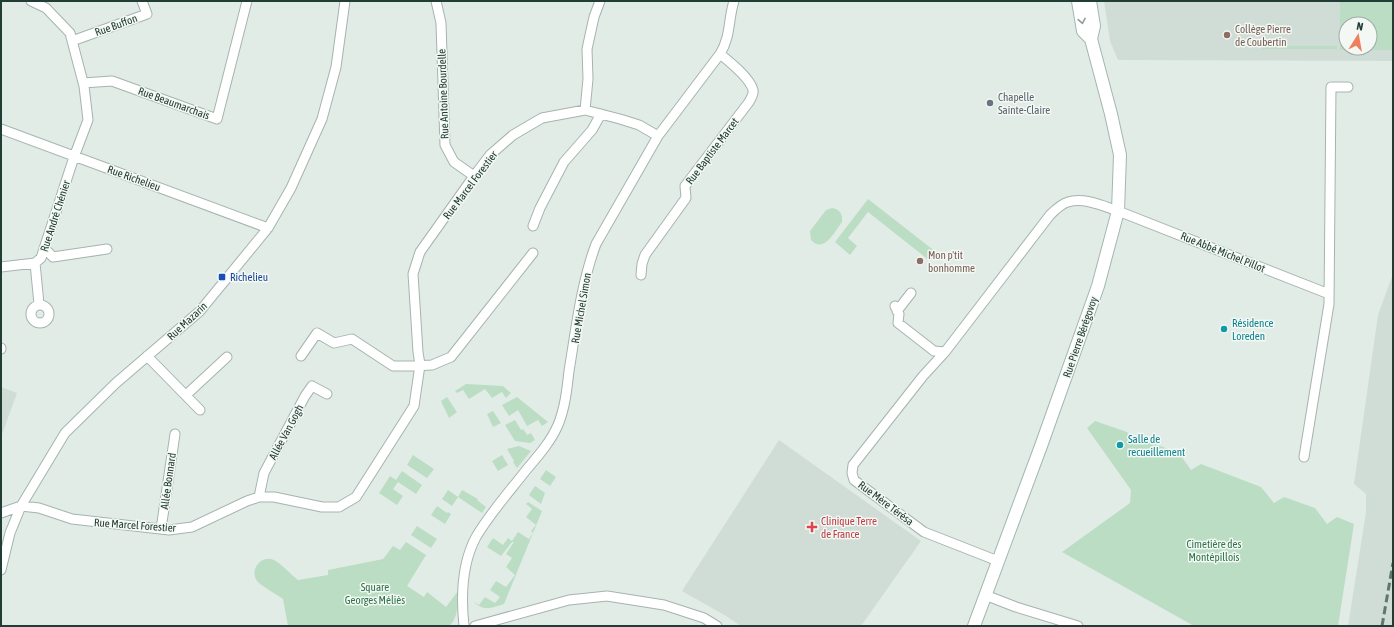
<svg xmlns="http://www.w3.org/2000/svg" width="1394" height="627" font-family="'Asap Condensed',sans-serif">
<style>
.built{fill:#d0dcd6;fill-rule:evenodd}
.green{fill:#bbddc4;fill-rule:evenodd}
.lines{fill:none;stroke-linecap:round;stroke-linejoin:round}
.street-casing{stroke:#a5b4ae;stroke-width:11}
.secondary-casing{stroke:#a1b7af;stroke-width:14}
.street{stroke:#fff;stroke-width:9}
.secondary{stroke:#fff;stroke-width:12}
.rail{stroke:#5d7870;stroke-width:3;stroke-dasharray:8 4;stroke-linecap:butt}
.oneway{stroke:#909e9a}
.education-dot{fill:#8d6e63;stroke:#f3f8f5;stroke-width:1.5}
.worship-dot{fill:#6b7280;stroke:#f3f8f5;stroke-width:1.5}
.transit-dot{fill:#1a4fb4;stroke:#f3f8f5;stroke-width:1.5}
.culture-dot{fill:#0f9aa8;stroke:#f3f8f5;stroke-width:1.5}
.health-dot{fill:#e0444e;stroke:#f3f8f5;stroke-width:1.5}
.labels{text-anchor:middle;stroke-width:3;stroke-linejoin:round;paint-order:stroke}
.street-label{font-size:11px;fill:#223d35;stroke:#f3f8f5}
.education-label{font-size:11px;fill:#785e54;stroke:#f3f8f5;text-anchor:start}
.worship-label{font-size:11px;fill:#5b616d;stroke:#f3f8f5;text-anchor:start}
.transit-label{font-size:11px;fill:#164399;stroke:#f3f8f5;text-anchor:start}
.culture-label{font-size:11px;fill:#0d838f;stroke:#f3f8f5;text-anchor:start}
.health-label{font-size:11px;fill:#be3a42;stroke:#f3f8f5;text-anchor:start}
.park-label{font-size:11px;fill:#2d7347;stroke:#f3f8f5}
</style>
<rect width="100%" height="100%" fill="#e2ece7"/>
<path class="built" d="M 1104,1 L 1393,1 L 1393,61 L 1118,60 L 1110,41 ZM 1346,24 L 1370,24 L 1370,48 L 1346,48 Z
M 1393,274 L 1393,626 L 1348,626 L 1366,512 L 1366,494 L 1354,484 L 1378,315 Z
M 1,387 L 17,393 L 1,437 Z
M 779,440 L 921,541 L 861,626 L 741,626 L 726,616 L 682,591 Z"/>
<path class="green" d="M 1340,1 L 1392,1 L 1392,50 L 1340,50 ZM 1346,24 L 1370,24 L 1370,48 L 1346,48 Z
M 1262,46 L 1337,46 L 1337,49 L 1262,49 Z
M 868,199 L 936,252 L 930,261 L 868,212 L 848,238 L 857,246 L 850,255 L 835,242 Z
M 832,208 C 840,209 843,215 842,222 C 835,231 824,254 811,240 L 810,231 L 826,210 Z
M 466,384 L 503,386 L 511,393 L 506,398 L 502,392 L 492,398 L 485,389 L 469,399 L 463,390 L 457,393 L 455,391 Z
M 447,397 L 457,412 L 449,418 L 441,401 Z
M 517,397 L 548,422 L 542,426 L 538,420 L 527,426 L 518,410 L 509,416 L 502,405 Z
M 493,411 L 501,423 L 493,427 L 487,414 Z
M 515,420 L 521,430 L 523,429 L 527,435 L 531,433 L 535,440 L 530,443 L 515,441 L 505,425 Z
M 1095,421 L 1127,432 L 1132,440 L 1136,437 L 1179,453 L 1191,470 L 1201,464 L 1261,487 L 1274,503 L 1284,497 L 1315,508 L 1327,524 L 1337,517 L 1354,524 L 1338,626 L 1194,626 L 1062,552 L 1130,503 L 1131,490 L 1087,428 Z
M 519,446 L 531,451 L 517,468 L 513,462 L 514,461 L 507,449 Z
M 413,455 L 434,469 L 427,478 L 407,465 Z
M 502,455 L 508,465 L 498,471 L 492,461 Z
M 546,470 L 556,477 L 550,486 L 540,479 Z
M 402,471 L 422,485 L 416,494 L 398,482 L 393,489 L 403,496 L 397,505 L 379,493 L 390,476 L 396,480 Z
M 535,486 L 545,493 L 541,504 L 529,495 Z
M 448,490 L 458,497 L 462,490 L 478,499 L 477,500 L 486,507 L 482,513 L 458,497 L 452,506 L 442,499 Z
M 528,502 L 542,511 L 504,604 C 492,608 483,612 473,601 L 479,605 L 485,597 L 495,603 L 500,597 L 490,590 L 496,581 L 506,587 L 515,575 L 506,567 L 512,558 L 506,554 L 514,542 L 512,542 L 501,556 L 487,547 L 493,538 L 503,545 L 508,538 L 512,541 L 518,532 L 529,539 L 533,533 L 531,531 L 536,525 L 526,517 L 532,509 L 526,504 Z
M 437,506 L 447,513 L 448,512 L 451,514 L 445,524 L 431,515 Z
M 417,526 L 437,539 L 431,548 L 411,535 Z
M 406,542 L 426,555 L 407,586 L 424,597 L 427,592 L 446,607 L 458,591 C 457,603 459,618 449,626 L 288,626 L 283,599 C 276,594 263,587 258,582 C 248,571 261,554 274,560 C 282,564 290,574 298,580 L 328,575 L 328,570 L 383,559 L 393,546 L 400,550 Z"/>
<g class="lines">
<g class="street-casing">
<path id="street" d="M 436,1 L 441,23 L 445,145 L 454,162 L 474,176
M 72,41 L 147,14 L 142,1
M 83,83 L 112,81 L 217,119 L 247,1
M 585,110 L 588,79 L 587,49 L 594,17 L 600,1
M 1,129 L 268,228
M 533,226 L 540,208 L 564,162 L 592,130 L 601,114
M 44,248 L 53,257 L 107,249
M 35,263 L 39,304
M 1,267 L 35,263 L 41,258 L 74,157 L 88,120 L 84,86 L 70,33 L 46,8 L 31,1
M 641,275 L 642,264 L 645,255 L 686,198 L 685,186 L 749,102 C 751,98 754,94 753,90 C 750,78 730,62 720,54
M31 314a9 9 0 1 1 18 0a9 9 0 1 1-18 0Z
M 895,306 L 899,314 L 898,323 L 934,351 L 945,352 L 1050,215 C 1055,210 1061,204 1068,202 C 1084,197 1103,206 1118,211 L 1329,294
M 897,311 L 911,293
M 1,349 L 1,348
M 945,352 L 923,376 L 853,465 L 852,473 L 854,480 L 924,532 L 998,561
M 147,356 L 200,410
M 301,356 L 317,333 L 334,343 L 352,339 L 393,366 L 413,366 L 432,365 L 451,357 L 533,253
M 186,395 L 227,357
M 1304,457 L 1329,304 L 1331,87 L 1348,87
M 259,497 L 264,473 L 305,396 L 312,386 L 327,394
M 1,513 L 21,506 L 39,508 L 72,519 L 169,530 L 192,527 L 247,501 L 259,497 L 274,497 L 322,507 L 339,507 L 356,497 L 414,406 L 420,365 L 418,352 L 413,274 L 420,252 L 474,176 L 490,155 L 513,135 L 542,118 L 585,110 L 620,119 L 639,125 L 658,136
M 161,529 L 175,434
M 1,570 L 10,533 L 21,506 L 65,433 L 116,383 L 200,311 L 268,228 L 291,188 L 322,119 L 336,67 L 345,1
M 985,595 L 1016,607 L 1078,626
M 464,626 C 461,598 462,563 476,537 C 490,513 510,491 527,469 C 539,455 551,441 558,425 C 565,408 567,389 569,371 C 576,329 581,284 596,244 L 658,136 L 720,54 C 731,36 728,20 734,1
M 475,626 L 569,600 L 607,596 L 664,605 L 704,618 L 717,626"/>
</g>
<g class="secondary-casing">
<path id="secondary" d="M 1090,1 L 1094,26 L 1091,39
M 974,626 L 1041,446 L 1098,286 L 1118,211 L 1120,155 L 1111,114 L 1091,39 L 1083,31 L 1078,1"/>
</g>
<use href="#street" class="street"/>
<use href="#secondary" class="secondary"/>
<path class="rail" d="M 1382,626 L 1393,563"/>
</g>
<defs><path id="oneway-chevron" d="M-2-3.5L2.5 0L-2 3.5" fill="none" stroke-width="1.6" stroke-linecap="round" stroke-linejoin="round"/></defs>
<use class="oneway" href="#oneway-chevron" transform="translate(1082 21) rotate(80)"/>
<g class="education-dot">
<circle cx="1227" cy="35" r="4"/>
<circle cx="920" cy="261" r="4"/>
</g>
<circle class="worship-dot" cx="990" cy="103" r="4"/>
<rect class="transit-dot" x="218" y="273" width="8" height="8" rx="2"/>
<g class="culture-dot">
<circle cx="1224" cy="329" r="4"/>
<circle cx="1120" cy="445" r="4"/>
</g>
<path class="health-dot" d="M810 521h4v4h4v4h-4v4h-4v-4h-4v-4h4z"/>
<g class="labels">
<g class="street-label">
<text transform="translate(116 25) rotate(-20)" y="4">Rue Buffon</text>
<text transform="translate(443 94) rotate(-92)" y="4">Rue Antoine Bourdelle</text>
<text transform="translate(174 103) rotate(20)" y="4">Rue Beaumarchais</text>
<text transform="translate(712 151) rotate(-53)" y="4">Rue Baptiste Marcet</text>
<text transform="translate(134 178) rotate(20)" y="4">Rue Richelieu</text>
<text transform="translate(470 185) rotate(-53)" y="4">Rue Marcel Forestier</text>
<text transform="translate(55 216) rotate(-72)" y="4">Rue André Chénier</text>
<text transform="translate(1223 252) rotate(22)" y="4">Rue Abbé Michel Pillot</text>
<text transform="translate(581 308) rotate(-80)" y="4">Rue Michel Simon</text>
<text transform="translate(187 321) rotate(-43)" y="4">Rue Mazarin</text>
<text transform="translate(1080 337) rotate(-71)" y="4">Rue Pierre Bérégovoy</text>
<text transform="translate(286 432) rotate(-62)" y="4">Allée Van Gogh</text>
<text transform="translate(168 481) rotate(-82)" y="4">Allée Bonnard</text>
<text transform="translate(886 503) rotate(37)" y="4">Rue Mère Térésa</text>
<text transform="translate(135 525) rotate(4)" y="4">Rue Marcel Forestier</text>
</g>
<g class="education-label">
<text x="1235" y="33">Collège Pierre<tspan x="1235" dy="13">de Coubertin</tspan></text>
<text x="928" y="259">Mon p'tit<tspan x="928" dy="13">bonhomme</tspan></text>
</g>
<g class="worship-label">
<text x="998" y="101">Chapelle<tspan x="998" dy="13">Sainte-Claire</tspan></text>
</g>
<g class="transit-label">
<text x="230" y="281">Richelieu</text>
</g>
<g class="culture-label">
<text x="1232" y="327">Résidence<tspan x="1232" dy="13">Loreden</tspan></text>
<text x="1128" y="443">Salle de<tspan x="1128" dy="13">recueillement</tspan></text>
</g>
<g class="health-label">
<text x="821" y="525">Clinique Terre<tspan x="821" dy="13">de France</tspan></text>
</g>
<g class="park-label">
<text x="1214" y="548">Cimetière des<tspan x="1214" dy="13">Montépillois</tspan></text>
<text x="375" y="591">Square<tspan x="375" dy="13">Georges Méliès</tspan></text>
</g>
</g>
<rect width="1394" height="627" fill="none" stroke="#223d35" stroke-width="4"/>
<g transform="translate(1358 36) rotate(11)"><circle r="19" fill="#f3f8f5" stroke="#9fada8"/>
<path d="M0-3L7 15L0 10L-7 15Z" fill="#ef7f5d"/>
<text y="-6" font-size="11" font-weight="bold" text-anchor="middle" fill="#223d35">N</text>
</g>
</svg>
